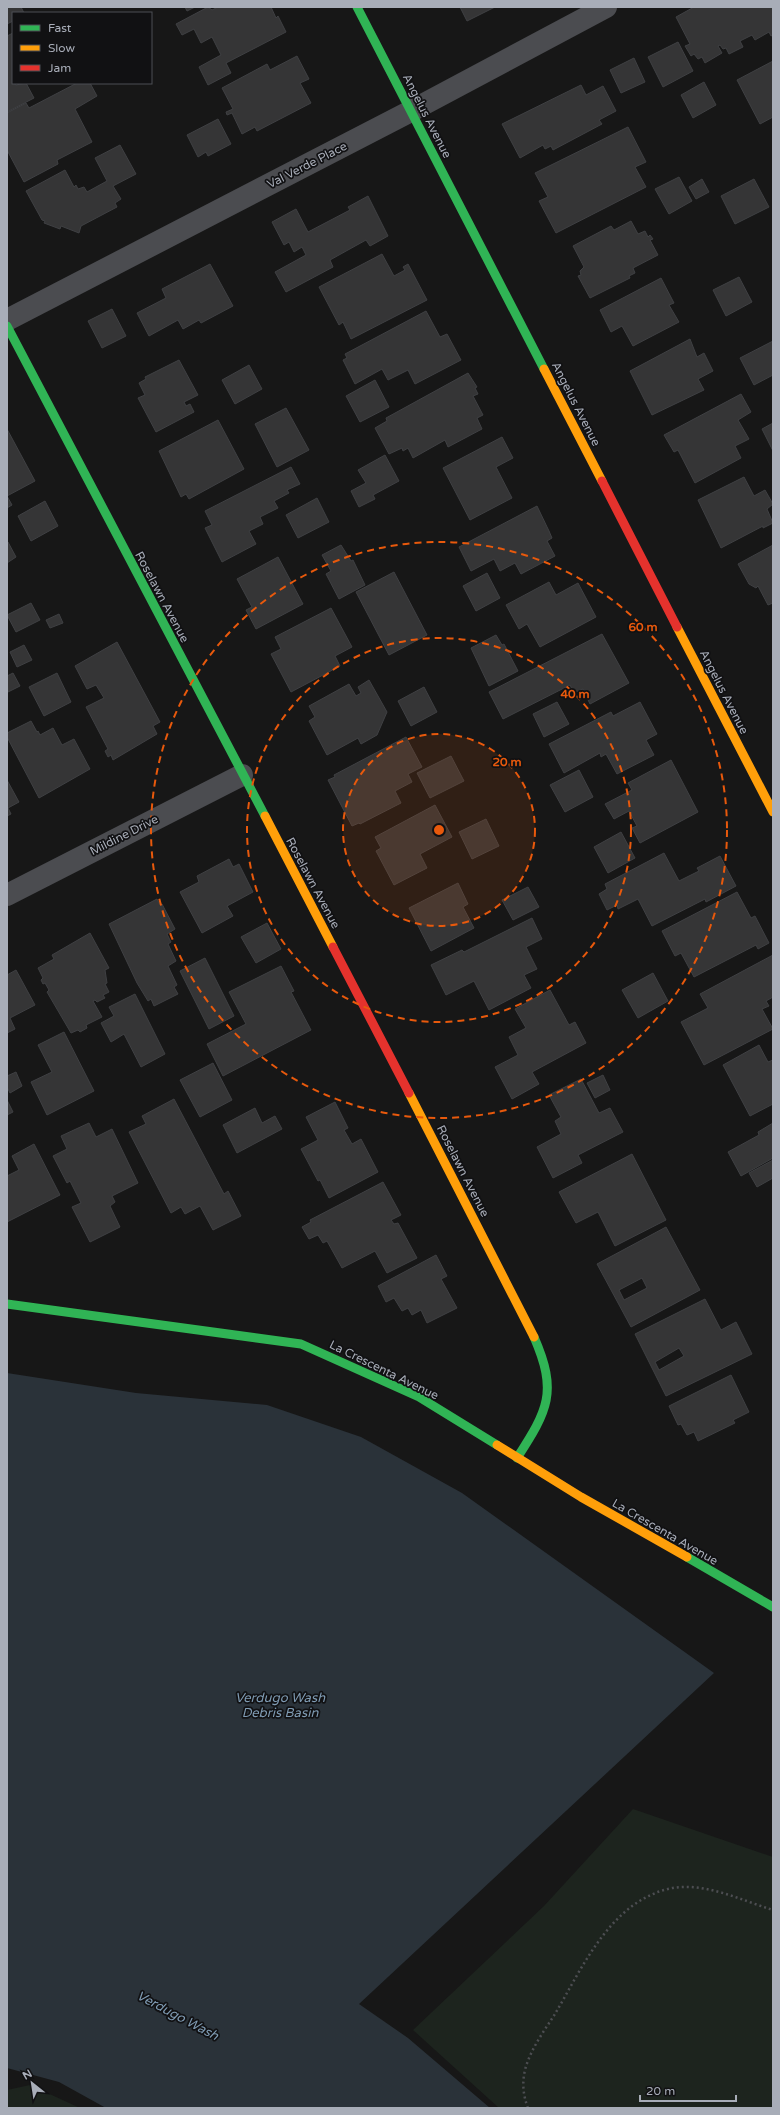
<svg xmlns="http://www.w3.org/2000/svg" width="780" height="2115" font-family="'Varela Round',sans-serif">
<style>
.green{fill:#1d241e}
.water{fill:#2a3239}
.building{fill:#353536;stroke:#3f4043;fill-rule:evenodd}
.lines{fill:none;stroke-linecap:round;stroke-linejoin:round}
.path{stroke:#4d4e52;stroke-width:2.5;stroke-dasharray:2 3;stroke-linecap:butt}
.street{stroke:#4b4c50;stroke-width:22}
.fast{stroke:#30b455;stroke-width:9}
.slow{stroke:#ff9f0a;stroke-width:9}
.jam{stroke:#e5322d;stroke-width:9}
.ring{fill:none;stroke:#e8590c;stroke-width:2;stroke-dasharray:7 5}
.labels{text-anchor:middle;stroke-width:3.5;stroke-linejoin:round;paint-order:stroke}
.street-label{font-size:12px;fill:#a8adb8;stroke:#111113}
.water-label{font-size:13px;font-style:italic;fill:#7f9bb3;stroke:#111113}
.centre{fill:#e8590c;stroke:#111113;stroke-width:2}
.ring-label{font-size:12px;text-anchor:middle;font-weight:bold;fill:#e8590c;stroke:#111113;stroke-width:3.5;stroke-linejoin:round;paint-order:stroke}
</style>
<rect width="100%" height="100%" fill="#171717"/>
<path class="green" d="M 633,1809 L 773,1857 L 773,2108 L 499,2108 L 413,2030 L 544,1906 Z
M 30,2085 L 80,2108 L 7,2108 L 7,2090 Z"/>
<path class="water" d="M 7,1373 L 136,1393 L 267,1405 L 361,1437 L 462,1493 L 714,1673 L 359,2004 L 408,2038 L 490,2108 L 106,2108 L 59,2082 L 7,2068 Z"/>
<path class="building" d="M 7,7 L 21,7 L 24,13 L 13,13 L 13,21 L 7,24 Z
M 185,7 L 195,7 L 187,11 Z
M 208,7 L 212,10 L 218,7 L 271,7 L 276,18 L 278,16 L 286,32 L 226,63 L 231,73 L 208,85 L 199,67 L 221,55 L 212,37 L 201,43 L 194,29 L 182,35 L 176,24 Z
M 460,7 L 495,7 L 467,21 Z
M 694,7 L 773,7 L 773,35 L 771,36 L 769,32 L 755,40 L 752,35 L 740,41 L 743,47 L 729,54 L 726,48 L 723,49 L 720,45 L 718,46 L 722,53 L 705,63 L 702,57 L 698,59 L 694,54 L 691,56 L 685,46 L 690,44 L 676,17 Z
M 13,33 L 13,83 L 16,85 L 26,83 L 34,98 L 7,112 L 7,36 Z
M 678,42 L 693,71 L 663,87 L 648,57 Z
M 297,56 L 309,79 L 300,83 L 311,103 L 257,131 L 255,127 L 242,134 L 232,113 L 227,115 L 226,112 L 233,109 L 222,88 L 267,64 L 270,70 Z
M 634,58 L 645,82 L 621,93 L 610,70 Z
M 773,61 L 773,117 L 760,124 L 737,80 Z
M 704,82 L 716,105 L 693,118 L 681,95 Z
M 77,83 L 90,83 L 97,96 L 75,109 L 92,142 L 57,160 L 58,164 L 24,182 L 7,150 L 7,113 L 26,103 L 29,108 Z
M 581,85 L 586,95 L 603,86 L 616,111 L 599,120 L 602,124 L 553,150 L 551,146 L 545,149 L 543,145 L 520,158 L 502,124 Z
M 218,119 L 231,144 L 208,156 L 206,152 L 198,157 L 187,135 Z
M 628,127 L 646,162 L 635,167 L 646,187 L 556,233 L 539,201 L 548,197 L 535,173 Z
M 120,145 L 136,174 L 113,186 L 121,199 L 115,203 L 117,207 L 81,226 L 79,233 L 61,226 L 60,229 L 44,223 L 45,221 L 42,220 L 26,191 L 65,170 L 74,187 L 76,185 L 78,189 L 84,187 L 87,192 L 107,181 L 95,158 Z
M 679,177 L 692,201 L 669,214 L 655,189 Z
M 702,179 L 709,192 L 696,199 L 689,187 Z
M 754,179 L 769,207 L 735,224 L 721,196 Z
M 368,196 L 388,236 L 370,246 L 366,240 L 330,260 L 333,267 L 286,292 L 275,272 L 306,255 L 302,247 L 294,252 L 289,242 L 284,245 L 272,222 L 296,209 L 308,232 L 350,210 L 348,207 Z
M 631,221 L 638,234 L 645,231 L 648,237 L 650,235 L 653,239 L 650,240 L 658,255 L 633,268 L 635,273 L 629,276 L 630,278 L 590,298 L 578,276 L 581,275 L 580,271 L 584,267 L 573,246 L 611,226 L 614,230 Z
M 382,254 L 394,276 L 405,270 L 403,267 L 408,264 L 427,300 L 351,339 L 343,322 L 339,325 L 319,287 Z
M 210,264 L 233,306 L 201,323 L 199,320 L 183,329 L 178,320 L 149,336 L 137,313 L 166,298 L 162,289 Z
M 739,277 L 752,302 L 726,316 L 713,290 Z
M 661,278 L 674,303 L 669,305 L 679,322 L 633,346 L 622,326 L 611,332 L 600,310 Z
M 112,309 L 126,336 L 102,348 L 88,321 Z
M 426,311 L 440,337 L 447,334 L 461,360 L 415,384 L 408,370 L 388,380 L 382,369 L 355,384 L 343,360 L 347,358 L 345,354 Z
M 690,339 L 697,357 L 704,353 L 713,371 L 698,379 L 704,390 L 652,415 L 630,371 Z
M 773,341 L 773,375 L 754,385 L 740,358 Z
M 179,360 L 198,395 L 184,402 L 186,406 L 190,404 L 194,412 L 156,432 L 138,398 L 145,395 L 139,383 L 146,379 L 145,377 Z
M 249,365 L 262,389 L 235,404 L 222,380 Z
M 468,373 L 477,387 L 475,388 L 478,394 L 473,396 L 483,415 L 477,418 L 482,429 L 448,447 L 445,440 L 413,458 L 408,448 L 403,451 L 402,448 L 389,454 L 375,428 L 387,421 L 386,418 Z
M 375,380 L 389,407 L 360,422 L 346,396 Z
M 741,394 L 751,412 L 738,420 L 749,439 L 735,446 L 741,458 L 695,483 L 678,450 L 674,452 L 664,435 Z
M 286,408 L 309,450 L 277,467 L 255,424 Z
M 218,420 L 244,469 L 189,499 L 186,494 L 181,497 L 159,451 Z
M 773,423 L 773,451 L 762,429 Z
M 7,429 L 35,481 L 7,496 Z
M 502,437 L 513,458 L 496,467 L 512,498 L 470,520 L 443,468 Z
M 385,455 L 399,481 L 373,495 L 375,499 L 359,507 L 351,491 L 366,483 L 358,470 Z
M 291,467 L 300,484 L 287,490 L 289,493 L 274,501 L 278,508 L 260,517 L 263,524 L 249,531 L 256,544 L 222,562 L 205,528 L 212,525 L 205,511 Z
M 744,477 L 754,496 L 765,490 L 773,504 L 767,509 L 773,523 L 763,528 L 763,526 L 721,548 L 698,500 Z
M 7,496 L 12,505 L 7,508 Z
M 317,498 L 329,522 L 298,538 L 286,515 Z
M 45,501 L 58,526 L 31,541 L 18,516 Z
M 537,506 L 549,531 L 552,538 L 547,541 L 555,556 L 521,574 L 515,563 L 500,571 L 494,559 L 471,571 L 459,547 Z
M 8,542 L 16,557 L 7,563 L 7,543 Z
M 341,545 L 351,561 L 353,560 L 365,585 L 339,599 L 326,574 L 331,571 L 322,555 Z
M 773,545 L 773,603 L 768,605 L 758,586 L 756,588 L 749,584 L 738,564 Z
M 278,557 L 303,604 L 256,629 L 246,610 L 252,607 L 237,579 Z
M 394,572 L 427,635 L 389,655 L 356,592 Z
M 487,573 L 500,598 L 476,611 L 463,586 Z
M 549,582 L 556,595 L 578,583 L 596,617 L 540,647 L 527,624 L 519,629 L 506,605 Z
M 31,603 L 40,620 L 16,632 L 7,615 Z
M 331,608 L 352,647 L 335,656 L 340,666 L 291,692 L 271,654 L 281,649 L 275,637 Z
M 59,614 L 63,623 L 50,628 L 46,620 Z
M 602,634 L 629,683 L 590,704 L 583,689 L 574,693 L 570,685 L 503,719 L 489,692 Z
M 496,635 L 502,645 L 504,644 L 518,671 L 489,686 L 471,648 Z
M 117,642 L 160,722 L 153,726 L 157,734 L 113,760 L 111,755 L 108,757 L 105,751 L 108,749 L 86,707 L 104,698 L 96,685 L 87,689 L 75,666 Z
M 24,645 L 32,660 L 17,667 L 10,652 Z
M 13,673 L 20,686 L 8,692 L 7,676 Z
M 57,673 L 71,702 L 44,716 L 29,687 Z
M 369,680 L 387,712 L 377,735 L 361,744 L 358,738 L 327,755 L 309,721 L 315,717 L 309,706 L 349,684 L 356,696 L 361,693 L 358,687 Z
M 424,687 L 437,712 L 411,726 L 398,701 Z
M 557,702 L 569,724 L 544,737 L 533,714 Z
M 640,702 L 657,734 L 646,740 L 654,755 L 617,774 L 606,754 L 601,757 L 600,753 L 564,773 L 549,744 L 611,712 L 613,716 Z
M 31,721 L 37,732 L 38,731 L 40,735 L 53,728 L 62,745 L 74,739 L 90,769 L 39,798 L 7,737 L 7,733 Z
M 406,737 L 422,767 L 408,774 L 412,782 L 395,791 L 401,803 L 360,824 L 359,823 L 352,826 L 328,780 L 335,777 L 334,775 Z
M 451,756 L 464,781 L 430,798 L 417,773 Z
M 671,760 L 698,812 L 640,843 L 632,828 L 637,826 L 629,811 L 614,819 L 605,804 L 632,790 L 628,783 Z
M 579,770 L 593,797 L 565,812 L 550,785 Z
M 7,780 L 19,802 L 8,808 L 11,814 L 7,816 Z
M 435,805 L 452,837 L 420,854 L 427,868 L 394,885 L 376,851 L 381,848 L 375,837 Z
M 486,819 L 499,846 L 472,859 L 459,832 Z
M 621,832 L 635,858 L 608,873 L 594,847 Z
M 664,853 L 679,881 L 699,871 L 697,868 L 720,856 L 736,886 L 706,902 L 705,899 L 652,926 L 638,899 L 618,909 L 617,905 L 607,910 L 599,894 L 607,889 L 605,884 Z
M 229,859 L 233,867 L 239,864 L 253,892 L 227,906 L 233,916 L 202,933 L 180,892 L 199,882 L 197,876 Z
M 458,883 L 468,904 L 463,907 L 474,928 L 431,951 L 409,908 Z
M 528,887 L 539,907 L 513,920 L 502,900 Z
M 737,892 L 751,918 L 755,916 L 769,943 L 758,949 L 756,945 L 694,977 L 681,953 L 675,956 L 662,931 Z
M 157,899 L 160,905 L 162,904 L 175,929 L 167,934 L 171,942 L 168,944 L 176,961 L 168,966 L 177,985 L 174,987 L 178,994 L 154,1006 L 151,999 L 148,1001 L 137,983 L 109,924 Z
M 532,918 L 542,939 L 526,947 L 537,969 L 524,975 L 531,988 L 489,1010 L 474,981 L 446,995 L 431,965 L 462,950 L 464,952 Z
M 267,923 L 281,949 L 256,963 L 241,937 Z
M 90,933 L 109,968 L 105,970 L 107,983 L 105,984 L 109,992 L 103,995 L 105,998 L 97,1002 L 95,1000 L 93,1001 L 102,1017 L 86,1025 L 87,1028 L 80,1032 L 78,1030 L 71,1033 L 47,992 L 49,990 L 45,983 L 43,984 L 41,980 L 43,978 L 38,968 L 54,959 L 52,955 Z
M 773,955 L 773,997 L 766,1001 L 769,1006 L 762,1009 L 773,1029 L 704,1065 L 681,1022 L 708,1008 L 700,994 Z
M 205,958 L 234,1016 L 209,1029 L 180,971 Z
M 281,966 L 294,991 L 291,992 L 311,1030 L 223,1076 L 207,1044 L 246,1024 L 229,992 Z
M 16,970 L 35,1005 L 10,1018 L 15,1029 L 7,1033 L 7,975 Z
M 653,973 L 668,1001 L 638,1018 L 622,990 Z
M 550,990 L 569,1025 L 575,1022 L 586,1043 L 532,1072 L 539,1084 L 512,1099 L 495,1067 L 518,1055 L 509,1037 L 526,1028 L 515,1009 Z
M 135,994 L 165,1054 L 141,1067 L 124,1034 L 111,1042 L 101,1023 L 114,1016 L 109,1007 Z
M 64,1032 L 94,1091 L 47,1115 L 31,1082 L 52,1072 L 38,1045 Z
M 759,1045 L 768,1062 L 773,1060 L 773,1104 L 750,1116 L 723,1065 Z
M 213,1063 L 232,1100 L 200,1117 L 180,1080 Z
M 16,1072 L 22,1086 L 10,1093 L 7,1087 L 7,1076 Z
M 603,1075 L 610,1090 L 595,1098 L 587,1083 Z
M 581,1079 L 599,1113 L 610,1108 L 623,1132 L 578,1155 L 582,1163 L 553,1178 L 537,1147 L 561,1134 L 555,1121 L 561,1117 L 549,1095 Z
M 174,1099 L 224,1194 L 228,1191 L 241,1216 L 213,1230 L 200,1206 L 185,1214 L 181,1207 L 171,1213 L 129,1132 L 146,1124 L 142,1116 Z
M 7,1100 L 13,1112 L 7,1115 Z
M 335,1102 L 348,1128 L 344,1130 L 352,1144 L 361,1139 L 378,1172 L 329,1198 L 320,1180 L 318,1181 L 301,1149 L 318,1140 L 306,1117 Z
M 255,1108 L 262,1123 L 275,1116 L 282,1129 L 237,1153 L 223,1125 Z
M 89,1123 L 96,1137 L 112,1129 L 138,1183 L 112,1196 L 115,1202 L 110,1206 L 120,1227 L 90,1242 L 72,1207 L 81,1203 L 70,1181 L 67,1183 L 53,1156 L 67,1149 L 61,1136 Z
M 773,1123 L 773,1158 L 741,1176 L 728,1152 L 759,1135 L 758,1132 Z
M 34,1144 L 60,1195 L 7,1222 L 7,1176 L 19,1170 L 12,1156 Z
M 632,1154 L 666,1220 L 615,1246 L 598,1212 L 576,1223 L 559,1192 Z
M 773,1160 L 773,1178 L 757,1187 L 749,1173 Z
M 383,1182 L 401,1215 L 391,1220 L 394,1224 L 398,1223 L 417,1258 L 387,1273 L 375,1251 L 342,1268 L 327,1241 L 323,1243 L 318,1235 L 309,1239 L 302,1227 L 311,1222 L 310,1220 Z
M 666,1227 L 700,1290 L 631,1327 L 597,1264 ZM 642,1278 L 647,1288 L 624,1300 L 619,1290 Z
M 436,1255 L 447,1276 L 441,1279 L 457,1308 L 427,1323 L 421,1310 L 412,1315 L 408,1308 L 402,1311 L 394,1298 L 386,1302 L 378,1286 Z
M 705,1299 L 721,1330 L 736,1322 L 752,1354 L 666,1396 L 635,1334 ZM 679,1348 L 684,1356 L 659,1370 L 655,1362 Z
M 731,1375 L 749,1412 L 733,1420 L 735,1423 L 698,1441 L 694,1432 L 687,1435 L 681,1424 L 678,1425 L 669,1406 Z"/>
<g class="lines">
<path class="path" d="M 528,2108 C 523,2095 522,2083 525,2070 C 530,2050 544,2031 555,2014 C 582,1968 609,1906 664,1890 C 700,1879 740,1900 773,1910"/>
<path class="street" d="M 7,320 L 411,111 L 606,7
M 7,895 L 242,775"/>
<path class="fast" d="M 357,7 L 544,369
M 7,326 L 265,816
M 7,1304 L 301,1344 L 419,1397 L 497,1445
M 517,1458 C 548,1410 558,1392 534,1337
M 687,1557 L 773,1607"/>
<path class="slow" d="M 544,369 L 602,481
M 677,627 L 773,812
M 265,816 L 333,947
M 409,1093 L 534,1337
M 497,1445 L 581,1497 L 687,1557"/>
<path class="jam" d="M 602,481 L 677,627
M 333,947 L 409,1093"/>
</g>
<circle cx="439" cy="830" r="96" fill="#e8590c" fill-opacity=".12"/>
<g class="ring">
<circle cx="439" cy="830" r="96"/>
<circle cx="439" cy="830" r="192"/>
<circle cx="439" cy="830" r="288"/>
</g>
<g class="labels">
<g class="street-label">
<text transform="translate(427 116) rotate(63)" y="4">Angelus Avenue</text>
<text transform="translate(307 165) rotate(-27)" y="4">Val Verde Place</text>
<text transform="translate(576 404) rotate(63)" y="4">Angelus Avenue</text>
<text transform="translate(162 597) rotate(62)" y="4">Roselawn Avenue</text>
<text transform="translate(724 692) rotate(63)" y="4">Angelus Avenue</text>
<text transform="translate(124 835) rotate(-27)" y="4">Mildine Drive</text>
<text transform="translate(313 883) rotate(62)" y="4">Roselawn Avenue</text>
<text transform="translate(463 1171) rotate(63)" y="4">Roselawn Avenue</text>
<text transform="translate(384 1370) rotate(26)" y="4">La Crescenta Avenue</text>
<text transform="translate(665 1532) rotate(30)" y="4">La Crescenta Avenue</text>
</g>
<g class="water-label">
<text x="280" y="1702">Verdugo Wash<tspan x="280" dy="15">Debris Basin</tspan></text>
<text transform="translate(178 2015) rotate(28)" y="5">Verdugo Wash</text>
</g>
</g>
<circle cx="439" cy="830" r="6" class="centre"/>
<g class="ring-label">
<text x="643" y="631">60 m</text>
<text x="575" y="698">40 m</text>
<text x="507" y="766">20 m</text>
</g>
<rect width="780" height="2115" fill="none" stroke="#a8adb8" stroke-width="16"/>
<rect x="12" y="12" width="140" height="72" fill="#111113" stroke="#4d4f55"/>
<rect x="20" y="25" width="20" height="6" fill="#30b455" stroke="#4d4f55"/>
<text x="48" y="32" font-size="12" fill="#a8adb8">Fast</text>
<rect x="20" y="45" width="20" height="6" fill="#ff9f0a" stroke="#4d4f55"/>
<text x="48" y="52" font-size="12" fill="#a8adb8">Slow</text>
<rect x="20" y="65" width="20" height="6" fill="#e5322d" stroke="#4d4f55"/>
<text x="48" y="72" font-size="12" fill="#a8adb8">Jam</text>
<g transform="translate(32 2083) rotate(330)" stroke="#111113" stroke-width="3" paint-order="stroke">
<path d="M0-3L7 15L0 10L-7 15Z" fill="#a8adb8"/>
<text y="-6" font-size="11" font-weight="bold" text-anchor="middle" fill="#a8adb8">N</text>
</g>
<path d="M640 2095v6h96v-6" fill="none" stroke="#a8adb8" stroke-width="2"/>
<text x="646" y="2095" font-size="12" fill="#a8adb8" stroke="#111113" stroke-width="3" paint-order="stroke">20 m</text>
</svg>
